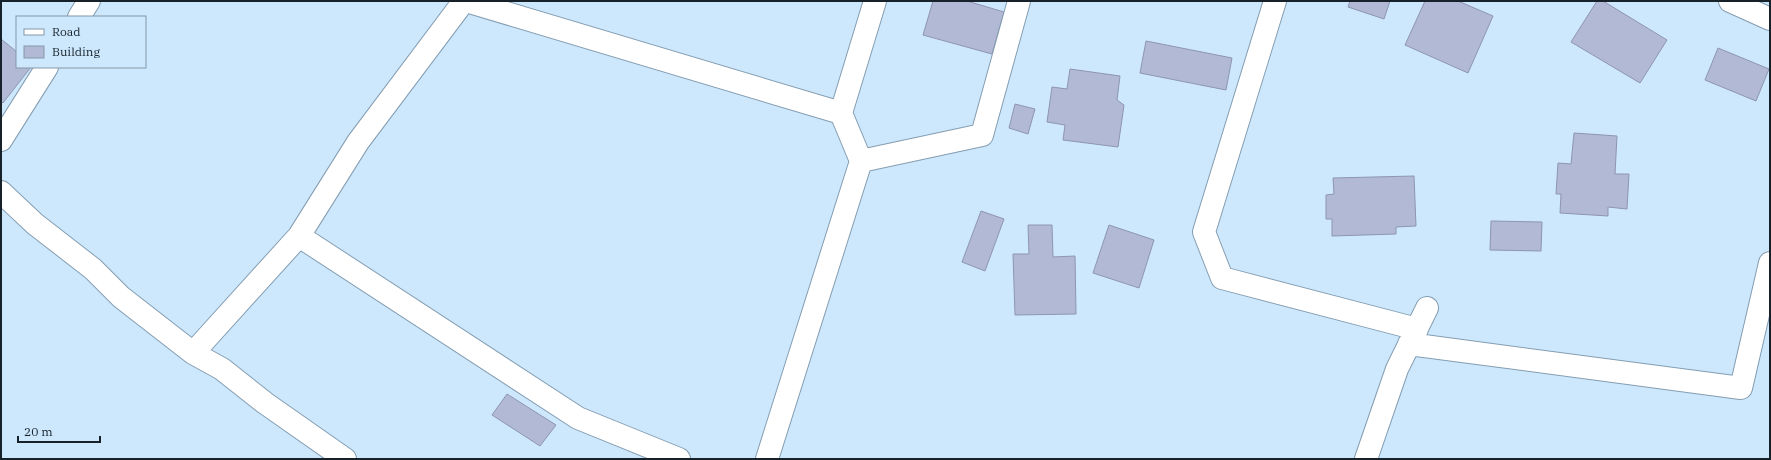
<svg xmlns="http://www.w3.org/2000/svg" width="1771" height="460" font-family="'IBM Plex Serif',serif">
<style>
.building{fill:#b1b9d5;stroke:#8e95b0}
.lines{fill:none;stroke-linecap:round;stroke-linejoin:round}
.minor-casing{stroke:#849db1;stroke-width:24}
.minor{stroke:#fff;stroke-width:22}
</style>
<rect width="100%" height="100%" fill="#cde8fd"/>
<path class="building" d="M 933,1 L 967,1 L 1004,12 L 992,54 L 923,35 Z
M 1350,1 L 1390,1 L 1384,19 L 1348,7 Z
M 1425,1 L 1458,1 L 1493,16 L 1468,73 L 1405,45 Z
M 1597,1 L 1603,1 L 1667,40 L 1640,83 L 1571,42 Z
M 1,39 L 17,52 L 17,67 L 31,67 L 3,103 L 1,101 Z
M 1146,41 L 1232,58 L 1226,90 L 1140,73 Z
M 1718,48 L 1769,69 L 1756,101 L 1705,80 Z
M 1070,69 L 1120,76 L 1117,100 L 1124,105 L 1118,147 L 1063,140 L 1065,125 L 1047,122 L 1052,87 L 1067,89 Z
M 1015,104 L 1035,109 L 1028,134 L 1009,128 Z
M 1574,133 L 1617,136 L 1615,174 L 1629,174 L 1627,209 L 1608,207 L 1608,216 L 1560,213 L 1561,194 L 1556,194 L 1558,163 L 1571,164 Z
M 1414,176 L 1416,226 L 1396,227 L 1396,234 L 1332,236 L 1332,219 L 1326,219 L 1326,195 L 1334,194 L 1333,178 Z
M 981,211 L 1004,219 L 985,271 L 962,262 Z
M 1491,221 L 1542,222 L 1541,251 L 1490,250 Z
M 1028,225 L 1052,225 L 1053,257 L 1075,256 L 1076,314 L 1015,315 L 1013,254 L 1029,254 Z
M 1109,225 L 1154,240 L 1139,288 L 1093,273 Z
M 507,394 L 556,425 L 540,446 L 492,415 Z"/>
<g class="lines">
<g class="minor-casing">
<path id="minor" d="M 466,1 L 841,113
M 875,1 L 841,113 L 861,161 L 982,135 L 1019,1
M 1275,1 L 1204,232 L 1222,278 L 1417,329
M 1730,1 L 1770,19
M 79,17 L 89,1
M 1,140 L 47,67
M 1,192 L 35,224 L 93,269 L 121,297 L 193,353 L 222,369 L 265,403 L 345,459
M 299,236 L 578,418 L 679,459
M 1409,344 L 1741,388 L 1770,263
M 193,353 L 299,236 L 358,142 L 464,1
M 767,459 L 861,161
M 1366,459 L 1397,369 L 1427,308"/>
</g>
<use href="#minor" class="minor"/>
</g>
<rect width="1771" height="460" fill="none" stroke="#172129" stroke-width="4"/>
<rect x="16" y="16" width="130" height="52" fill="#cde8fd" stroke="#8498a8"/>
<rect x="24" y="29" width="20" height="6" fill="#ffffff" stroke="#8498a8"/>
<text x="52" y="36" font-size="12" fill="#172129">Road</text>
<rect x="24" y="46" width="20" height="12" fill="#b1b9d5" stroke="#8498a8"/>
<text x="52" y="56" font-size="12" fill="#172129">Building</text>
<path d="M18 436v6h82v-6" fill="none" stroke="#172129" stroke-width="2"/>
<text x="24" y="436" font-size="12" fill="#172129" stroke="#cde8fd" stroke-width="3" paint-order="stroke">20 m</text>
</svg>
